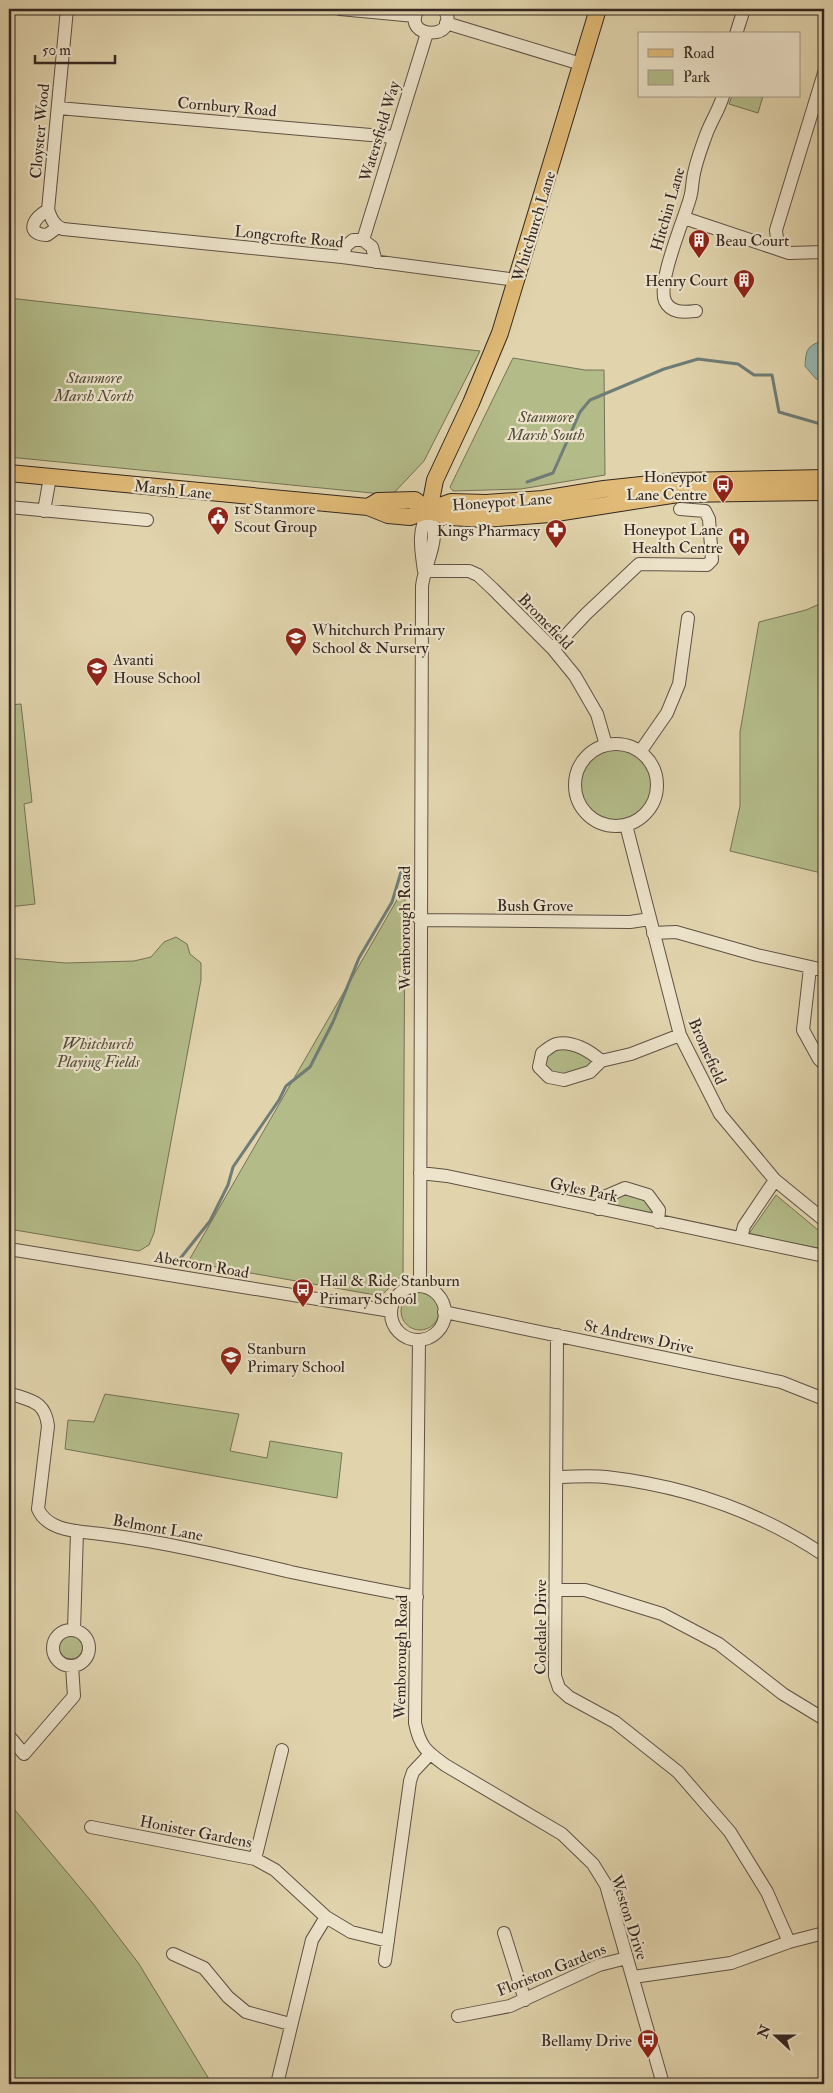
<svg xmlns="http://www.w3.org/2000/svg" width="833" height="2093" font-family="'IM FELL Double Pica',serif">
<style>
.green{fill:#b3bc89;stroke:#747256}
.water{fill:#95b7b0;stroke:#6e7d77}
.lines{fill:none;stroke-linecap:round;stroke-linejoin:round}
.stream{stroke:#6e7d77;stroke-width:3}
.minor-casing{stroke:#5f5245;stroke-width:14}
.major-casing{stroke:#342722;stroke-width:18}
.minor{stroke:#ece3ca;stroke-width:12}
.major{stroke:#e0ba76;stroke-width:16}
.labels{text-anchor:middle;stroke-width:4.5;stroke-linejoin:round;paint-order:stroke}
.street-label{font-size:16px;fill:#342722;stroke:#ece3ca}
.poi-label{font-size:16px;fill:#342722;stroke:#ece3ca;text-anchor:start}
.park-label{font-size:16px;font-style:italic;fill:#544c3c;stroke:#ece3ca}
</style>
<rect width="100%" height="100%" fill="#e1d4ad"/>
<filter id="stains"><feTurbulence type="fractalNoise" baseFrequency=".004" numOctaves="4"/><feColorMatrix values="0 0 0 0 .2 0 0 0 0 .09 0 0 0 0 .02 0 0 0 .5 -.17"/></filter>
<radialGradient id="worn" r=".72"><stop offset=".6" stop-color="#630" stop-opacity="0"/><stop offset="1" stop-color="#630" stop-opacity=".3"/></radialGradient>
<path class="green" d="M 732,96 L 763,96 L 758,113 L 729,104 Z
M 9,298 L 480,351 L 424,461 L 392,495 L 9,457 Z
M 513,358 L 585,370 L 604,370 L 605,475 L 521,489 L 453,491 L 450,487 Z
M 824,602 L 824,872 L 817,872 L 730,851 L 740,806 L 740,732 L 759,622 L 806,610 Z
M 21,704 L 32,802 L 24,804 L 35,904 L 9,907 L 9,705 Z
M580 784a36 36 0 1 1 72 0a36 36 0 1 1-72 0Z
M 405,886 L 403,1274 L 381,1296 L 188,1262 Z
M 176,937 L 187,944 L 190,954 L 201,963 L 201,980 L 154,1233 L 149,1245 L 139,1251 L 9,1229 L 9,958 L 66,963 L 134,961 L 151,957 L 164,942 Z
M 571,1046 L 590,1052 L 595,1065 L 564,1076 L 549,1070 L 545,1064 L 546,1053 Z
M 625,1192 L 641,1196 L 653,1208 L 652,1212 L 648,1213 L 607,1203 Z
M 776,1195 L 824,1235 L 824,1249 L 748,1235 Z
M401 1311a19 19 0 1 1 38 0a19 19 0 1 1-38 0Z
M 105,1394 L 239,1414 L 230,1451 L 267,1458 L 270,1441 L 342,1453 L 337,1498 L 65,1449 L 68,1420 L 94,1422 Z
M59 1647a12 12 0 1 1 24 0a12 12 0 1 1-24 0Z
M 9,1803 L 91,1901 L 139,1964 L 212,2084 L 9,2084 Z"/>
<path class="water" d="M 819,342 L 824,343 L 824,380 L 816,379 L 805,366 C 806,352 806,347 819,342 Z"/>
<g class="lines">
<path class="stream" d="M 527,482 L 553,473 L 580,412 L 590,400 L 664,369 L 698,359 L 738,364 L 754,375 L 772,375 L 779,412 L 824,425
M 179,1260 L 210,1221 L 228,1185 L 233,1167 L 279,1100 L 286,1086 L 310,1067 L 333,1022 L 359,958 L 392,902 L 401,872"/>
<g class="minor-casing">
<path id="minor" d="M 67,9 L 48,210 C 51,218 54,226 63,229 L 342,257 L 517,280
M 340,9 L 415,16
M 418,9 C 400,41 463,40 444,9
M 446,23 L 581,64
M 736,34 L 744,9
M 58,108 L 394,137
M 48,210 C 34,217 24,234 47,235 L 58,227
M 684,218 L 789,253 L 824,252
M 363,240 L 427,33
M 778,248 L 776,230 L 824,73
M 342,257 L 346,246 L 353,240 L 363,240 L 372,247 L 376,262
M 696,311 C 685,312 671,314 665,301 C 657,282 684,220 690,198 C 692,192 692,185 693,179 C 695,164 701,149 706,135 C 711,121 719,110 723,96
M 9,507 L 147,520
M 44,511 L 50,477
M 424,571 L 469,571 L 478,575 L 493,589 L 553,649 L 575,676 L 597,714 L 606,745
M 424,571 C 421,549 417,531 429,511
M 553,649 L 586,614 L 639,564 L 707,565 L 712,560 L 709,519 L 705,511 L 680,509
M575 785a41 41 0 1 1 82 0a41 41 0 1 1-82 0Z
M 640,752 L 667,713 L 679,684 L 688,618
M 626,825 L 680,1035 L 720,1114 L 775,1180 L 824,1220
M 420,920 L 630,922 L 650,919
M 653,933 L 676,932 L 757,955 L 824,970
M 810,968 L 803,1030 L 819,1059 L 824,1064
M 601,1061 C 590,1051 572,1040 556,1044 C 552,1045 546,1050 542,1053 L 539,1067 L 549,1077 L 564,1080 L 590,1072 L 601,1061 L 631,1054 L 680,1035
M 420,1173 L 447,1176 L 824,1256
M 598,1209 L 604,1197 L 625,1188 L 648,1195 L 659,1210 L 658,1222
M 741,1238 L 744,1226 L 775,1180
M 9,1249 L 391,1311
M 420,1285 L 422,586 C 426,557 442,541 429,511
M391 1313a27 27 0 1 1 54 0a27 27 0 1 1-54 0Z
M 444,1312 L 781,1382 L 824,1399
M 557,1335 L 555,1676 L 559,1688 L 569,1697 L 615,1722 L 678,1772 L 730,1832 L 767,1892 L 789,1942
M 419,1340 L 415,1723 C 420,1747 426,1751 445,1765 L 562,1834 L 593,1864 L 606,1885 L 663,2084
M 9,1393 C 30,1401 45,1400 48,1426 L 38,1509 C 48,1532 80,1531 101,1534 C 166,1542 228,1557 291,1572 C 333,1581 375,1589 417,1597
M 557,1477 C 573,1477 590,1475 606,1477 C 685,1486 758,1511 824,1555
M 556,1590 L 585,1590 L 662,1614 L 719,1644 L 783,1694 L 824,1719
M 74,1630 L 77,1531
M53 1648a18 18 0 1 1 36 0a18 18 0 1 1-36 0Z
M 9,1736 L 24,1754 L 74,1696 L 72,1666
M 91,1827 L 255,1859 L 275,1870 L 326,1917 L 351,1932 L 388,1941
M 255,1859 L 282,1750
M 504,1933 L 525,2000
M 173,1954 L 204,1968 L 228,1997 L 246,2012 L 290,2024
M 385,1961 L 410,1781 L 413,1772 L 430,1754
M 633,1977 L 731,1963 L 789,1942 L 824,1933
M 458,2016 L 510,2006 L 599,1965 L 627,1958
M 277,2084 L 312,1940 L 326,1917"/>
</g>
<g class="major-casing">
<path id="major" d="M 9,473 L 368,507 L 388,515 L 410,517 L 451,502 L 486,503 L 543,499 L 604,489 L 679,481 L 824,478
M 368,507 L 378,501 L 415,500 L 429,511 L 449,517 L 485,519 L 550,514 L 678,494 L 824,492
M 429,511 L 435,480 L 471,403 L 500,333 L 598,9"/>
</g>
<use href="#minor" class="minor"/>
<use href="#major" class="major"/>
</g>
<defs>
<g id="building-pin" transform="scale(1.125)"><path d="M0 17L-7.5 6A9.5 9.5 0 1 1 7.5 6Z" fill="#8f2418" stroke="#ece3ca"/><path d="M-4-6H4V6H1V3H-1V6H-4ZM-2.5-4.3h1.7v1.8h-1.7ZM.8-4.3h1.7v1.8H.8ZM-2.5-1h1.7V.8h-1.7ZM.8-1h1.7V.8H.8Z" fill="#fff"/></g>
<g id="bus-pin" transform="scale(1.125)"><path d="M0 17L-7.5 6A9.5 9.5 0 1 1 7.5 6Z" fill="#8f2418" stroke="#ece3ca"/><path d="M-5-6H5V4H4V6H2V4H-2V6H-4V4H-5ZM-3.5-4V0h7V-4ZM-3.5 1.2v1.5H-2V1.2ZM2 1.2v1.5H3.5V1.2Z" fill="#fff"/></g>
<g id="civic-pin" transform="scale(1.125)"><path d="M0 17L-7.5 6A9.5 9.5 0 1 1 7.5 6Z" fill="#8f2418" stroke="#ece3ca"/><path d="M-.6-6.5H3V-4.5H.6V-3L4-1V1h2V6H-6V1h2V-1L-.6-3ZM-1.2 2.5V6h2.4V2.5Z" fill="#fff"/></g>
<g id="pharmacy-pin" transform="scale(1.125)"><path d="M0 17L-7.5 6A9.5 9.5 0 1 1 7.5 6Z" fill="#8f2418" stroke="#ece3ca"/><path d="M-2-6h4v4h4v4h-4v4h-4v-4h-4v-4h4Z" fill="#fff"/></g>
<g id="hospital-pin" transform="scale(1.125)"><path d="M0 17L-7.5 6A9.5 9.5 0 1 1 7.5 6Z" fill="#8f2418" stroke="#ece3ca"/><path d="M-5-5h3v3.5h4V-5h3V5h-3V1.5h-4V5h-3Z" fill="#fff"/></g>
<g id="school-pin" transform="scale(1.125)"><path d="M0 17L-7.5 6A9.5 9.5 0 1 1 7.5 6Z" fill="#8f2418" stroke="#ece3ca"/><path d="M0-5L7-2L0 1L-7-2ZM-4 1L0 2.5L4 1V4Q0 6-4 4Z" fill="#fff"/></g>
</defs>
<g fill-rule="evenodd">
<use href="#building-pin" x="699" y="240"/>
<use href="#building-pin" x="744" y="280"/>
<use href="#bus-pin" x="723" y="485"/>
<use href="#civic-pin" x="218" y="517"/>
<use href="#pharmacy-pin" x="556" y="530"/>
<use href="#hospital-pin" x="739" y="538"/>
<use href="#school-pin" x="296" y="638"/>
<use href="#school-pin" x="97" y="668"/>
<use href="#bus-pin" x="303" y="1289"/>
<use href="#school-pin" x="231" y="1357"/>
<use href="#bus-pin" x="648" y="2040"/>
</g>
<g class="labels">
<g class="street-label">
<text transform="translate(227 106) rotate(5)" y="6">Cornbury Road</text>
<text transform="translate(39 131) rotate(-85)" y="6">Cloyster Wood</text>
<text transform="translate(379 131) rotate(-73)" y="6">Watersfield Way</text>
<text transform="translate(667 209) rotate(-74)" y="6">Hitchin Lane</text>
<text transform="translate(533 226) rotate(-73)" y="6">Whitchurch Lane</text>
<text transform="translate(289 236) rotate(6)" y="6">Longcrofte Road</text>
<text transform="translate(173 489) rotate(6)" y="6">Marsh Lane</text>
<text transform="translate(502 501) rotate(-4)" y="6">Honeypot Lane</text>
<text transform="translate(546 621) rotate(46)" y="6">Bromefield</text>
<text x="535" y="911">Bush Grove</text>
<text transform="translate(404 928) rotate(-90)" y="6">Wemborough Road</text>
<text transform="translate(708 1051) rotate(66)" y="6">Bromefield</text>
<text transform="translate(584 1189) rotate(12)" y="6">Gyles Park</text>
<text transform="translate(202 1264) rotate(10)" y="6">Abercorn Road</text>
<text transform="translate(639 1336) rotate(12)" y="6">St Andrews Drive</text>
<text transform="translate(158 1527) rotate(10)" y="6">Belmont Lane</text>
<text transform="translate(540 1627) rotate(-90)" y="6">Coledale Drive</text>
<text transform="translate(400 1657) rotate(-89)" y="6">Wemborough Road</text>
<text transform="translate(196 1831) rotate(11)" y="6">Honister Gardens</text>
<text transform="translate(630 1917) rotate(72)" y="6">Weston Drive</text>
<text transform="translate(551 1969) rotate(-22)" y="6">Floriston Gardens</text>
</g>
<g class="poi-label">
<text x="715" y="246">Beau Court</text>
<text x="728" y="286" text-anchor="end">Henry Court</text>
<text x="707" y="482" text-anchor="end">Honeypot<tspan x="707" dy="18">Lane Centre</tspan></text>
<text x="234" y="514">1st Stanmore<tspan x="234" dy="18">Scout Group</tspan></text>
<text x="723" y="535" text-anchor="end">Honeypot Lane<tspan x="723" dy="18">Health Centre</tspan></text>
<text x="540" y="536" text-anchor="end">Kings Pharmacy</text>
<text x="312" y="635">Whitchurch Primary<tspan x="312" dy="18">School &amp; Nursery</tspan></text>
<text x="113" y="665">Avanti<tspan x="113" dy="18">House School</tspan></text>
<text x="319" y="1286">Hail &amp; Ride Stanburn<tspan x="319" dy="18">Primary School</tspan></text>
<text x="247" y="1354">Stanburn<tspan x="247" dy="18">Primary School</tspan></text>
<text x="632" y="2046" text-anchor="end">Bellamy Drive</text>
</g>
<g class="park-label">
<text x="94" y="383">Stanmore<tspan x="94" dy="18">Marsh North</tspan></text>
<text x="546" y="422">Stanmore<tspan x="546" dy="18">Marsh South</tspan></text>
<text x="98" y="1049">Whitchurch<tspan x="98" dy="18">Playing Fields</tspan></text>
</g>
</g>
<rect width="833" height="2093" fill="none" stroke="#e1d4ad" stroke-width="30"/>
<rect x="10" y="10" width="813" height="2073" fill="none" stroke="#342722" stroke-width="2.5"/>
<rect x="15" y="15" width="803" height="2063" fill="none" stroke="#342722"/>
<rect x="638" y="32" width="162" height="65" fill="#ece3ca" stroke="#a29887"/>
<rect x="648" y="49" width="25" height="8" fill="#e0ba76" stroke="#a29887"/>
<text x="683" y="58" font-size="15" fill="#342722">Road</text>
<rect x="648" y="70" width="25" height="15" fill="#b3bc89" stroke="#a29887"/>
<text x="683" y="82" font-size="15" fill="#342722">Park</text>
<g transform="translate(776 2036) rotate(291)" stroke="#ece3ca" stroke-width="4" paint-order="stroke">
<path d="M0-4L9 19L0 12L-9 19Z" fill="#342722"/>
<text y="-8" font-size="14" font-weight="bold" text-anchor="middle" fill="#342722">N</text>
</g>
<path d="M35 55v8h80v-8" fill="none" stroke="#342722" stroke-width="2.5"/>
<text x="42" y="55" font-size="15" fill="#342722" stroke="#ece3ca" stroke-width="4" paint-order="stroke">50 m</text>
<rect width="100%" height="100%" filter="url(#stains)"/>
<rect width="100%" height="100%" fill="url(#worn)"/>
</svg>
